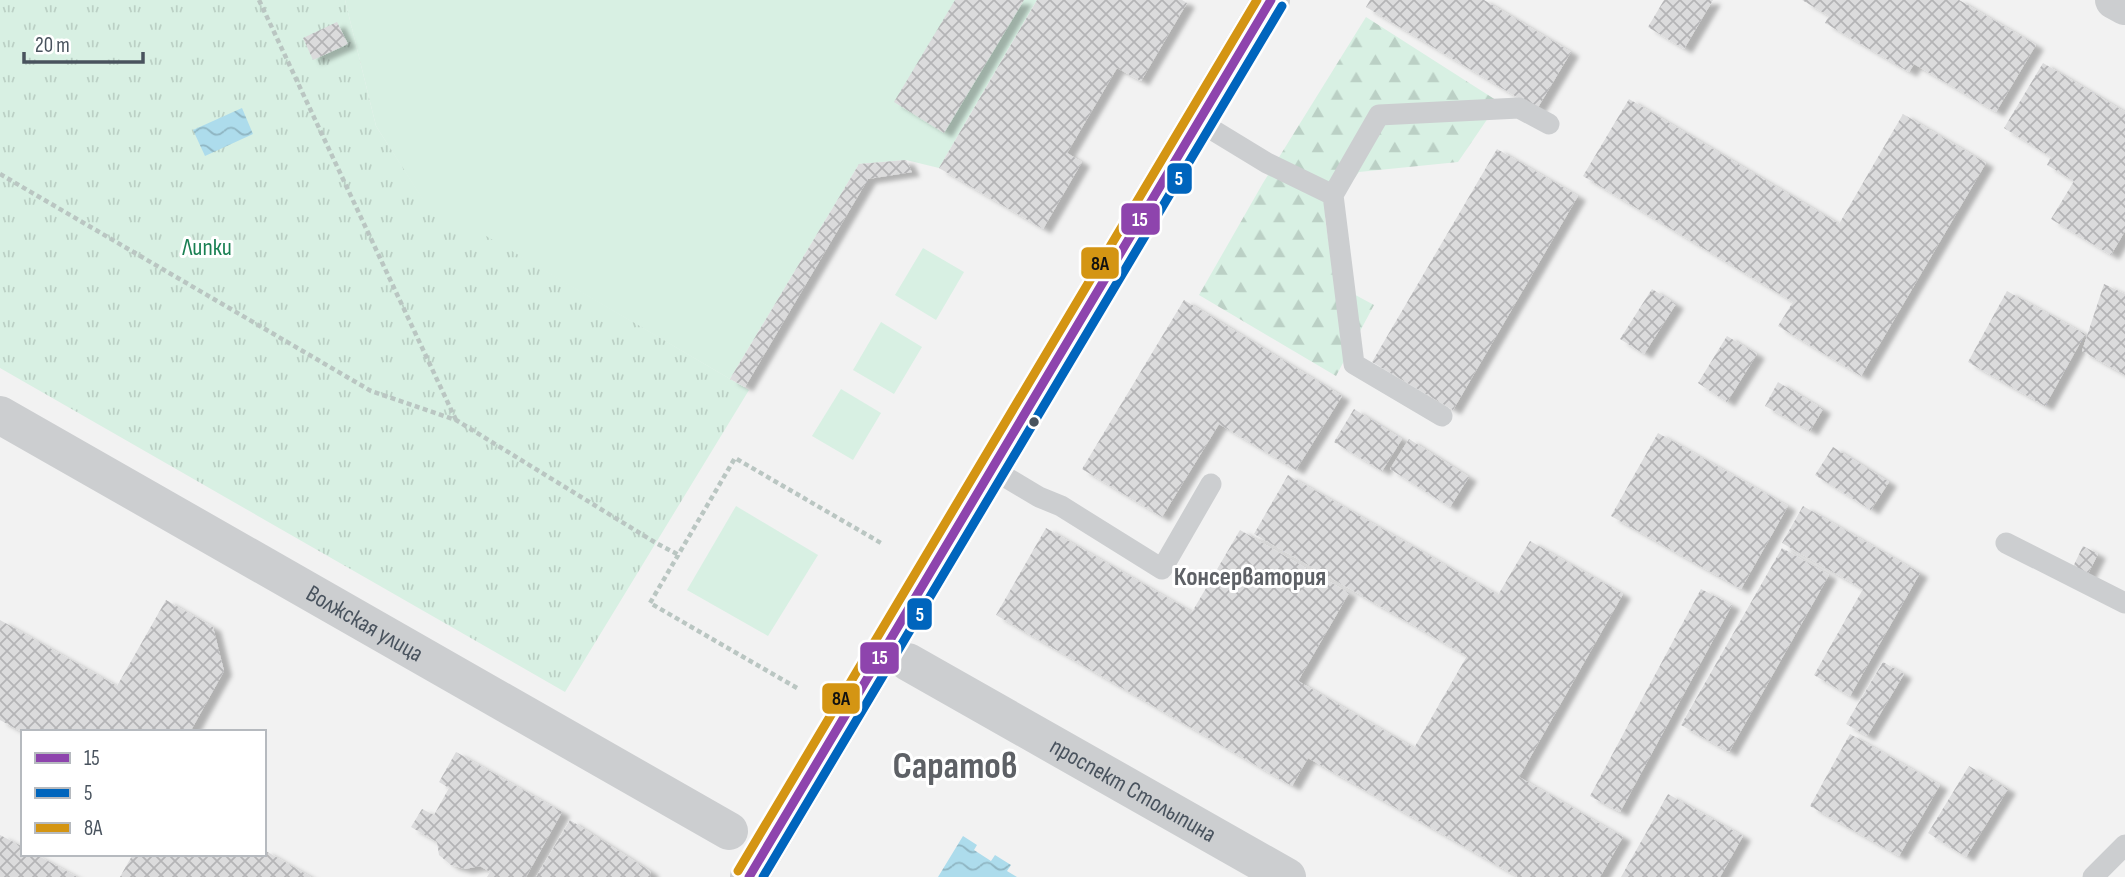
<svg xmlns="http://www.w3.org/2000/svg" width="2125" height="877" font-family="'Sofia Sans Condensed',sans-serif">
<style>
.green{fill:#d8f0e3}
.forest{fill:url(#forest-firs)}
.park{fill:url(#park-tufts)}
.water{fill:url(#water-waves)}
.building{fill:url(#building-cross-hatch);filter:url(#shadow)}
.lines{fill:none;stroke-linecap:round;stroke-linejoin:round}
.path{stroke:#bac6c2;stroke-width:4.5;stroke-dasharray:5 3.5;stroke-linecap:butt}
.lane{stroke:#ccced0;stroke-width:21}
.street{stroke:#ccced0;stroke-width:38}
.secondary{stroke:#cdced1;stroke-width:38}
.bus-1-casing{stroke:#fff;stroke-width:14}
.bus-2-casing{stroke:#fff;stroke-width:14}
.bus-3-casing{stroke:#fff;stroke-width:14}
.bus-1{stroke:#8e44ad;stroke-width:9}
.bus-2{stroke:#0065bd;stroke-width:9}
.bus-3{stroke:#d49513;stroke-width:9}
.bus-dot{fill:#49535e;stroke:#fff;stroke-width:2.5}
.labels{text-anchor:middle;stroke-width:6;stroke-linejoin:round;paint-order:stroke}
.park-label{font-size:24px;fill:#1a8053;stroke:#fff}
.street-label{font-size:24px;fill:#49535e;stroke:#fff}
.neighbourhood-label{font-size:26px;font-weight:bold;fill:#5e6166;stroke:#fff}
.town-label{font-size:38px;font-weight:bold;fill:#5e6166;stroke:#fff}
.line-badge{stroke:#fff;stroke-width:2.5}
.badge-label{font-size:19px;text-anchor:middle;font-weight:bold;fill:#fff}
.pale-badge-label{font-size:19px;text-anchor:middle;font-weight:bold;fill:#111}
</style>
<defs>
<pattern id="forest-firs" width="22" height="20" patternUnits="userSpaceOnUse" patternTransform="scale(1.75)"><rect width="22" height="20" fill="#d8f0e3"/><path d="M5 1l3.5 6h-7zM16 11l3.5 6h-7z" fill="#bbd0c5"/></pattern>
<pattern id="park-tufts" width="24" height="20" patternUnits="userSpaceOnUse" patternTransform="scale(1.75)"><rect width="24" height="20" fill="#d8f0e3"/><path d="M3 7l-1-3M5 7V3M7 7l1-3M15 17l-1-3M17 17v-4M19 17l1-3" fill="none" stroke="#bbd0c5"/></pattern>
<pattern id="water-waves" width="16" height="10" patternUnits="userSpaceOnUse" patternTransform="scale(1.75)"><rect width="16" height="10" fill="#addcec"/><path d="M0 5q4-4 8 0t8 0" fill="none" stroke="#8fb5c2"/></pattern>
<pattern id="building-cross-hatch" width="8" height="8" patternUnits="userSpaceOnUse" patternTransform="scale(1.75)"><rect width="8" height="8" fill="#dbdbdc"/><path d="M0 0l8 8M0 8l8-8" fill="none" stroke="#b4b4b6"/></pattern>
<filter id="shadow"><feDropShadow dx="8" dy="4.5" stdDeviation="2" flood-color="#0004"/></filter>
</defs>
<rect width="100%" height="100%" fill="#f2f2f2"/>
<path class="green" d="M 345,0 L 1037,0 L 939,168 L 906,160 L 859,164 L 730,379 L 423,200 L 376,126 Z
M 923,248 L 964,272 L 936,320 L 895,295 Z
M 881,322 L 922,347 L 894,394 L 853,370 Z
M 841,389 L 881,413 L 853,460 L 812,436 Z
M 736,506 L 818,555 L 768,636 L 687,590 Z"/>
<path class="forest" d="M 1366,17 L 1499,102 L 1458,162 L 1359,172 L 1325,218 L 1335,284 L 1374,305 L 1336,376 L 1199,295 L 1263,183 Z"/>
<path class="park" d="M 0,0 L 345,0 L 376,126 L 423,199 L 749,390 L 565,692 L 0,368 Z"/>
<path class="water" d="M 242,108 L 253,134 L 205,156 L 193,130 Z
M 963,836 L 977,845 L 974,850 L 991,861 L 995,855 L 1011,865 L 1007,871 L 1017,877 L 938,877 Z"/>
<path class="building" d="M 955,0 L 1024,0 L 944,133 L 894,102 Z
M 1037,0 L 1182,0 L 1187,3 L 1141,81 L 1117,68 L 1067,153 L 1082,162 L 1043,229 L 939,168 Z
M 1370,0 L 1484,0 L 1571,52 L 1537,109 L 1366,7 Z
M 1664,0 L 1713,0 L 1684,49 L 1648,27 Z
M 1802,0 L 1959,0 L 2036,45 L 1996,112 L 1914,64 L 1909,72 L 1825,23 L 1829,16 Z
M 337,22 L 348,44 L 313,60 L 303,38 Z
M 2043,63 L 2125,112 L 2125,231 L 2111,255 L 2051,219 L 2074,181 L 2047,165 L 2051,157 L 2004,128 Z
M 1629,99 L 1839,224 L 1903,114 L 1986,163 L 1861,376 L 1778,326 L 1793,302 L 1583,176 Z
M 1497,149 L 1578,196 L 1453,410 L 1372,362 Z
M 906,160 L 912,172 L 868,179 L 745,387 L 730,379 L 859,164 Z
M 2104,284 L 2125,294 L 2125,375 L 2082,351 Z
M 1652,289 L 1676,304 L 1644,354 L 1620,339 Z
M 2007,291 L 2085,334 L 2045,406 L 1968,362 Z
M 1184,300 L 1342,396 L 1296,470 L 1219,424 L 1162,517 L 1082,469 Z
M 1727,336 L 1757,354 L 1727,402 L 1698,383 Z
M 1778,382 L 1823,409 L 1810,431 L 1765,406 Z
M 1354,409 L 1402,439 L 1382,471 L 1334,442 Z
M 1658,433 L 1788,506 L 1741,589 L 1611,516 Z
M 1409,439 L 1469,477 L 1450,507 L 1390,469 Z
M 1833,447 L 1889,482 L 1871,510 L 1815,475 Z
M 1288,475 L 1498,595 L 1530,541 L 1623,594 L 1519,777 L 1623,837 L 1600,877 L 1518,877 L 1308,758 L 1292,786 L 996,615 L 1046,528 L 1192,612 L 1240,530 L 1349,593 L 1298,681 L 1414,748 L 1467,656 L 1254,534 Z
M 1803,506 L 1920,573 L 1850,696 L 1814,675 L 1863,589 L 1782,543 Z
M 2083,546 L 2098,554 L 2086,578 L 2071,571 Z
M 1782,548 L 1829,575 L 1729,752 L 1681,725 Z
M 1701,589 L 1732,605 L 1620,812 L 1590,796 Z
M 166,600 L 213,627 L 224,671 L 190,732 L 22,732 L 0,720 L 0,620 L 117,686 Z
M 1883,662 L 1904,674 L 1867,736 L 1846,724 Z
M 1850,734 L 1940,785 L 1899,856 L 1810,806 Z
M 456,752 L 562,812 L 526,877 L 487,877 L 490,872 L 480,866 L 465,869 L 451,865 L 439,855 L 437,842 L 411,827 L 422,809 L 434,815 L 449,788 L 439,782 Z
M 1969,766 L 2008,789 L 1966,857 L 1928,833 Z
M 1668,794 L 1743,836 L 1720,877 L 1621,877 Z
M 570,820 L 650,871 L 651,877 L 536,877 Z
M 0,835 L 23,847 L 23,854 L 35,854 L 77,877 L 0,877 Z
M 264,850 L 311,877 L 120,877 L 133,854 L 264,854 Z"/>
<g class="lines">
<path class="path" d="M 259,0 L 456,420
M 0,174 L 371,391 L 456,420 L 656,543 L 679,555
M 797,688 L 650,603 L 735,458 L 881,543"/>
<path class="lane" d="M 1198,121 L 1267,163 L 1333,195
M 1442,416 L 1354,364 L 1333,195 L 1379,115 L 1519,108 L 1549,124
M 992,469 L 1039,497 L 1061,506 L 1162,569 L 1211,484
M 2006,543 L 2125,603
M 2093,877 L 2125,845"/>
<g class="street">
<path d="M 2114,0 L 2125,6"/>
<path id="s1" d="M 0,415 L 729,831"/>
<path id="s2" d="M 908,662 L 1287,877"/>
</g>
<path class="secondary" d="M 749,877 L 1271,0"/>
<g class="bus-1-casing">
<path id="bus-1" d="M 749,877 L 1271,0"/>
</g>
<g class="bus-2-casing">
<path id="bus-2" d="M 763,877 L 1282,6"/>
</g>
<g class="bus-3-casing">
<path id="bus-3" d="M 738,871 L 1257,0"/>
</g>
<use href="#bus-1" class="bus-1"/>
<use href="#bus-2" class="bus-2"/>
<use href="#bus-3" class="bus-3"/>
</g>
<circle class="bus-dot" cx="1034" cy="422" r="6"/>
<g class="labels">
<g class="park-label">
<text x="207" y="255">Липки</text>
</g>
<g class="street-label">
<text dy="8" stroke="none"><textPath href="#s1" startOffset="420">Волжская улица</textPath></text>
<text dy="8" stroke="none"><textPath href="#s2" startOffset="259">проспект Столыпина</textPath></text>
</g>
<g class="neighbourhood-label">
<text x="1250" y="585">Консерватория</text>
</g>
<g class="town-label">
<text x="955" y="778">Саратов</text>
</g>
</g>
<g class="line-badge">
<rect x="1166" y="162" width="27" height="33" rx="7" fill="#0065bd"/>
<rect x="1120" y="202" width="41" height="34" rx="7" fill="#8e44ad"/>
<rect x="1080" y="246" width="40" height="34" rx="7" fill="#d49513"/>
<rect x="906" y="597" width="27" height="34" rx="7" fill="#0065bd"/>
<rect x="859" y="641" width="41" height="34" rx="7" fill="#8e44ad"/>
<rect x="821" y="682" width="40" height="33" rx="7" fill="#d49513"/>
</g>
<g class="badge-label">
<text x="1179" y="185">5</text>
<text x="1140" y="226">15</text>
<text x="920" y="621">5</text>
<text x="880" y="664">15</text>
</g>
<g class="pale-badge-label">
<text x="1100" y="270">8А</text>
<text x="841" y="705">8А</text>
</g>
<rect x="21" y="730" width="245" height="126" fill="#ffffff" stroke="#b6babf" stroke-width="2"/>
<rect x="35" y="753" width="35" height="10" fill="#8e44ad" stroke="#b6babf" stroke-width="2"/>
<text x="84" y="765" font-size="21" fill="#49535e">15</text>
<rect x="35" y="788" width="35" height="10" fill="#0065bd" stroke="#b6babf" stroke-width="2"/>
<text x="84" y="800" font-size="21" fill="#49535e">5</text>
<rect x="35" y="823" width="35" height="10" fill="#d49513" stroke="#b6babf" stroke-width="2"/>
<text x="84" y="835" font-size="21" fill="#49535e">8А</text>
<path d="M24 52v10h119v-10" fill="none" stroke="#49535e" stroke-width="3.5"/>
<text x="35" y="52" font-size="21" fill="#49535e" stroke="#ffffff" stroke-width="5" paint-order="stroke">20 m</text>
</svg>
